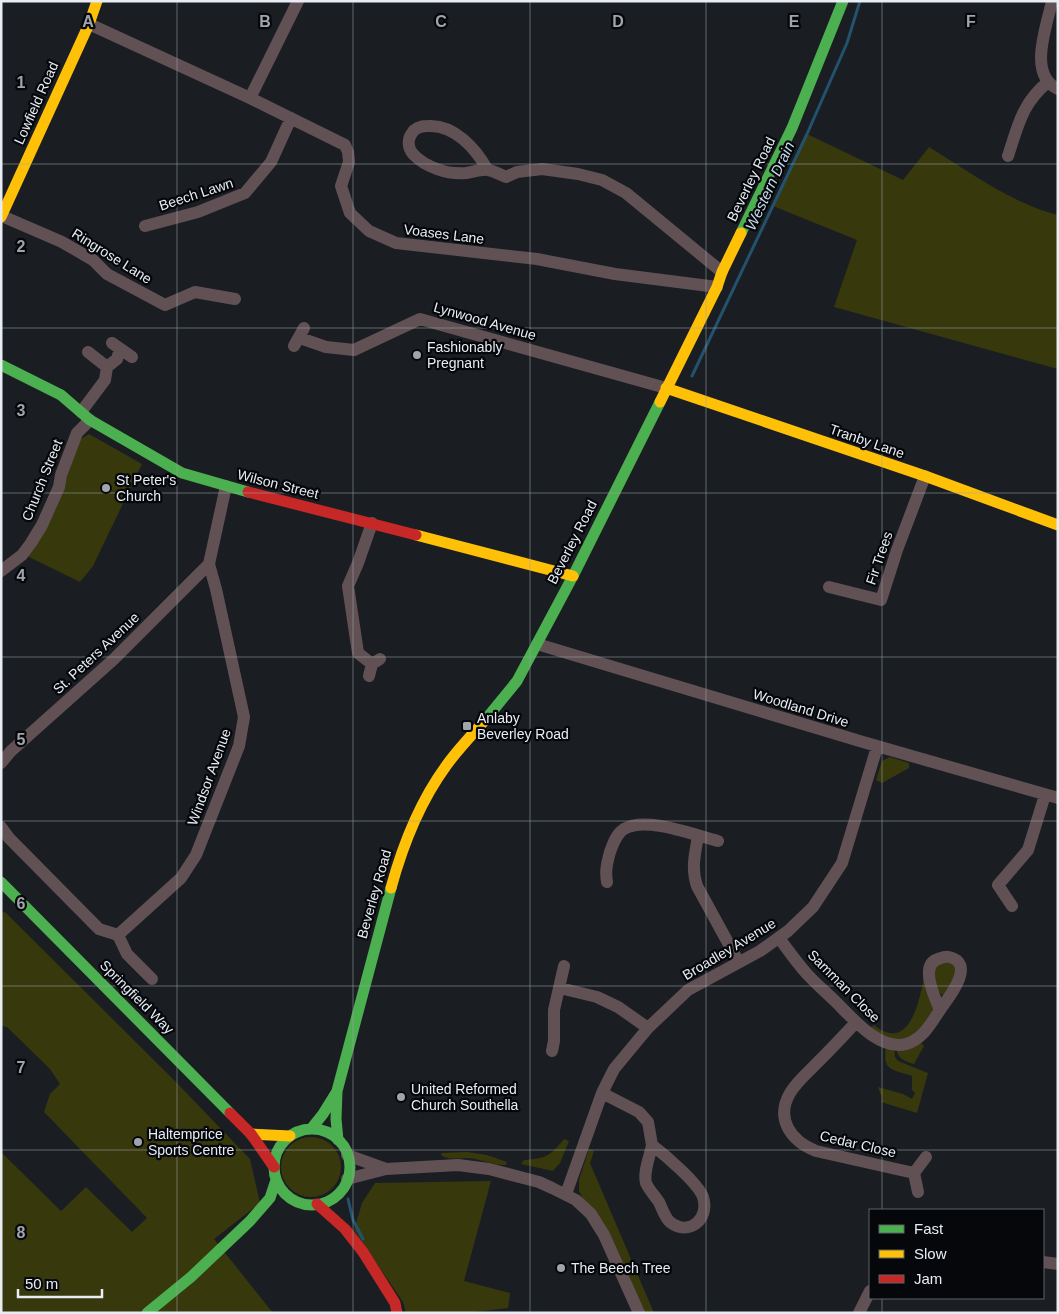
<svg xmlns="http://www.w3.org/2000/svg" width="1059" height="1314" font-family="Arial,sans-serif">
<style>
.green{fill:#37380c}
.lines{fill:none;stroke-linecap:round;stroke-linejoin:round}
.stream{stroke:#23526f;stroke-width:3}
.street{stroke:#625154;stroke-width:12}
.fast{stroke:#4caf50;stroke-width:11}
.slow{stroke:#ffc107;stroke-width:11}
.jam{stroke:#c62828;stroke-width:11}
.grid{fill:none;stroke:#9fa5aa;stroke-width:1;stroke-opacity:0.55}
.poi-dot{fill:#9fa5aa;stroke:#05070b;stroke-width:2}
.labels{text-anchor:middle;stroke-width:4.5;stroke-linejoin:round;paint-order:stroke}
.street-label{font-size:14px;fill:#e7edf3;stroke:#05070b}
.poi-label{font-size:14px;fill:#e7edf3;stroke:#05070b;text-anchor:start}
.water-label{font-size:15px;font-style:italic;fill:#c8dded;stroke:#05070b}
.grid-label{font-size:16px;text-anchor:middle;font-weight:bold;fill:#9fa5aa;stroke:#05070b;stroke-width:4.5;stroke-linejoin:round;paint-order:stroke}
</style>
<rect width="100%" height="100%" fill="#1a1e22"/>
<path class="green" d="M 807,134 L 903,180 L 929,147 C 968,171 1013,204 1058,215 L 1058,369 L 834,307 L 857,240 L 773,206 Z
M 89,434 L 142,464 L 93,566 L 80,582 L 27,556 L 79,440 Z
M 890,757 L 909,763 L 909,768 L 882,783 L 876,780 L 882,761 Z
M 5,912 L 174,1080 L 250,1159 L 260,1203 L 214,1239 L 273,1313 L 1,1313 L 1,1152 L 61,1211 L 86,1187 L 132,1232 L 147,1218 L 44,1112 L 50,1094 L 60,1084 L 50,1069 L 7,1027 L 1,1026 L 1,913 Z
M 948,961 C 949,961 954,965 955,966 C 960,975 950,992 942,995 C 934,987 932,977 935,966 Z
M 924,977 L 934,1011 C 924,1025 909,1047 888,1039 C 882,1036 876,1032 870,1028 L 874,1025 C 909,1053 919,1003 924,977 Z
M 921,1043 L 924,1046 L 914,1064 C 904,1061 898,1059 896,1048 Z
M 886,1047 L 894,1048 L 895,1057 L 898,1061 L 928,1073 L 917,1113 L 881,1102 L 882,1098 L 878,1087 L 903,1094 L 912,1099 L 915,1093 L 912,1090 L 912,1076 C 892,1069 882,1071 886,1047 Z
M281 1167a30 30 0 1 1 60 0a30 30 0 1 1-60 0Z
M 564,1139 L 569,1141 L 560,1163 L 553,1171 L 521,1164 L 524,1160 C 547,1158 549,1157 564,1139 Z
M 589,1149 L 594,1151 L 590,1163 L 654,1313 L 643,1313 L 579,1191 L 579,1180 Z
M 467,1152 L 487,1155 L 507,1162 L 506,1165 C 493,1166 480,1158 466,1158 C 458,1158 450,1160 442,1156 L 441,1153 Z
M 491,1181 L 464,1281 L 510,1293 L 508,1308 L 465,1313 L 406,1313 L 403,1302 L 354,1230 L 362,1203 L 375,1183 Z"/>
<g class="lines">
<path class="stream" d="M 692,376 L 807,134 L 847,43 L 860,1
M 348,1199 L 353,1220 L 363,1239"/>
<path class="street" d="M 1052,1 C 1047,26 1027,75 1058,89
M 89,24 L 250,98 L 345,145 L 348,152 L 349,162 L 341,186 L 350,213 L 369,231 L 396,243 L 537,259 L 615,274 L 717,287
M 250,98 L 298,1
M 1008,156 C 1018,126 1022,103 1048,82
M 487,169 C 476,149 454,124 428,126 C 422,126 415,128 412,133 C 407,140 408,148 413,154 C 425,167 448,175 466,173 C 473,172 482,169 488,170 C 494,171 501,175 506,177 L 517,172 L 542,169 L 578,174 L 602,180 L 626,193 L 722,272
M 2,216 L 62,242 L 93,260 L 107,274 L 165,305 L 195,292 L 235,299
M 145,226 L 198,212 L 245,193 L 271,162 L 291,118
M 300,338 L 326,347 L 354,350 L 420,319 L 666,388
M 112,343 L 132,357
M 294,346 L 304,328
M 88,352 L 107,367
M 81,412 L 105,380 L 107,367 L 117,359 L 120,349
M 372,523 L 358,563 L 348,586 L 358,653 L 372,664
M 1,571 L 22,555 L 31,543 L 42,525 L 59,487 L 61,475 L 77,433 L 90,420
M 829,587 L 881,600 L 897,550 L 925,476
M 537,644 L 863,742 L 1058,798
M 369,676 L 372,664 L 380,659
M 1,763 L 11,751 L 114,659 L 209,564
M 1,827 L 9,838 L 99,929 L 118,935
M 698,836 C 695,854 691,869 697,886 L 738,961
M 607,882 C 605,871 607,863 610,852 C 613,844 616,834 624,829 C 647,816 693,835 718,841
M 1012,906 L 998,885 L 1028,850 L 1045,795
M 779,938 C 788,950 797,963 807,974 C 816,984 827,993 837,1003 C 853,1019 880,1051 906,1044 C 925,1038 932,1021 942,1007 C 950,996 976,963 949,957 C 945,956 941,958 938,959 C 919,965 935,998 940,1010
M 152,979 L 127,954 L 118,935 L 181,878 L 196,855 L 239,746 L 244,717 L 216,589 L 209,564 L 226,486
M 560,988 L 597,997 L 618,1007 L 648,1028
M 856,1022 C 842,1038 828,1052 813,1067 C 805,1075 796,1083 790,1093 C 775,1119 791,1141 816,1151 L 914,1173
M 552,1051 L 554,1041 L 554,1010 L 564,966
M 602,1093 L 639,1112 L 648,1122 L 652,1145 C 665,1155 698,1183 703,1197 C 710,1219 689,1237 670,1222 C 665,1218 662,1208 659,1202 C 655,1196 649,1190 646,1183 C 643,1172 650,1156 652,1145
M 347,1155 L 386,1169
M 347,1179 L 386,1169 L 458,1165 L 489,1169 L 539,1182 L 552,1188 L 576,1200 L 591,1214 L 604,1235 L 639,1313
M 918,1192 L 914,1173 L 926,1157
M 566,1194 L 602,1093 L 614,1069 L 648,1028 L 688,990 L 760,951 L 788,931 L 813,907 L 842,863 L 877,747
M 1043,1262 L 1058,1264
M 859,1313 L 870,1291"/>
<path class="fast" d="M 741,233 L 792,128 L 843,1
M 1,365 L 61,395 L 90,420 L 182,473 L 248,492
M 486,719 L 517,681 L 573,576 L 660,402
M 1,882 L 230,1113
M 311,1129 L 323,1114 L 336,1093
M274 1167a38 38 0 1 1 76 0a38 38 0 1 1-76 0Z
M 338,1140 L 336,1119 L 337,1091 L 391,888
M 147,1313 L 191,1277 L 250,1221 L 270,1198 L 276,1180"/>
<path class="slow" d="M 1,217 L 89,24 L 97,1
M 666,388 L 925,476 L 1058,525
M 660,402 L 717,287 L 722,272 L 741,233
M 416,535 L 573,576
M 391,888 C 403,844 419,803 446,766 C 458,749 473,734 486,719
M 251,1134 L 290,1136"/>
<path class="jam" d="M 248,492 L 416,535
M 230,1113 L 251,1134 L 274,1167
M 317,1204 L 345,1229 L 363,1252 L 395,1303 L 397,1313"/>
</g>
<path class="grid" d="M 177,1 L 177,1313M 353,1 L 353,1313M 530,1 L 530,1313M 706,1 L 706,1313M 882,1 L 882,1210M 1,164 L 1058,164M 1,328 L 1058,328M 1,493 L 1058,493M 1,657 L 1058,657M 1,821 L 1058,821M 1,986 L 1058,986M 1,1150 L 1058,1150M 882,1298 L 882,1313"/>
<g class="poi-dot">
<circle cx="417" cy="355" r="5"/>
<circle cx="106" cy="488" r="5"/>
<rect x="462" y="721" width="10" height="10" rx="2.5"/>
<circle cx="401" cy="1097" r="5"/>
<circle cx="138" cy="1142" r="5"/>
<circle cx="561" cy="1268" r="5"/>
</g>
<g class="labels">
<g class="street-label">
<text transform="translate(36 103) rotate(-66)" y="5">Lowfield Road</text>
<text transform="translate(751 179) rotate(-64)" y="5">Beverley Road</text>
<text transform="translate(196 194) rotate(-18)" y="5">Beech Lawn</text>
<text transform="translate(444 234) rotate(7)" y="5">Voases Lane</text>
<text transform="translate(112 256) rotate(32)" y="5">Ringrose Lane</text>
<text transform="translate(485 321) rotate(16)" y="5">Lynwood Avenue</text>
<text transform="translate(867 441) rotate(19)" y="5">Tranby Lane</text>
<text transform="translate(42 480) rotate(-68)" y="5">Church Street</text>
<text transform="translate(278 484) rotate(14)" y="5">Wilson Street</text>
<text transform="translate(572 542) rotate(-63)" y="5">Beverley Road</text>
<text transform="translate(879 558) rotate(-71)" y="5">Fir Trees</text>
<text transform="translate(96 653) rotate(-43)" y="5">St. Peters Avenue</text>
<text transform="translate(801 708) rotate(17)" y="5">Woodland Drive</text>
<text transform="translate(209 777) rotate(-70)" y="5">Windsor Avenue</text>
<text transform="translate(374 894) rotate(-74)" y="5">Beverley Road</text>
<text transform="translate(729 949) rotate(-31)" y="5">Broadley Avenue</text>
<text transform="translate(844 986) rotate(45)" y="5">Samman Close</text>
<text transform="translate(137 997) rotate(45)" y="5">Springfield Way</text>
<text transform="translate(858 1144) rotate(13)" y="5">Cedar Close</text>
</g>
<g class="poi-label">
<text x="427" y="352">Fashionably<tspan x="427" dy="16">Pregnant</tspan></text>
<text x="116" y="485">St Peter's<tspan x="116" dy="16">Church</tspan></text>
<text x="477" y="723">Anlaby<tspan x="477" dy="16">Beverley Road</tspan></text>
<text x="411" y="1094">United Reformed<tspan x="411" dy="16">Church Southella</tspan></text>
<text x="148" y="1139">Haltemprice<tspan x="148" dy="16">Sports Centre</tspan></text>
<text x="571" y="1273">The Beech Tree</text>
</g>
<g class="water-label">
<text transform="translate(770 186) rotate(-65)" y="5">Western Drain</text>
</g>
</g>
<g class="grid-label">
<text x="88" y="27">A</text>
<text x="265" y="27">B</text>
<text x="441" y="27">C</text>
<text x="618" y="27">D</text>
<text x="794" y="27">E</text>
<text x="971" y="27">F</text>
<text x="21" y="88">1</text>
<text x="21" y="252">2</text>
<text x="21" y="416">3</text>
<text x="21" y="581">4</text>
<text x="21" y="745">5</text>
<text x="21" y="909">6</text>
<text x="21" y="1073">7</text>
<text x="21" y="1238">8</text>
</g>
<rect width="1059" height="1314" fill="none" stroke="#e7edf3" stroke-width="5"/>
<rect x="869" y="1209" width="175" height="90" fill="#05070b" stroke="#5f6368"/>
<rect x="879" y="1225" width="25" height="8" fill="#4caf50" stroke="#5f6368"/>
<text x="914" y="1234" font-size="15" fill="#e7edf3">Fast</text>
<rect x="879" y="1250" width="25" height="8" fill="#ffc107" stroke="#5f6368"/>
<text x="914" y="1259" font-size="15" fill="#e7edf3">Slow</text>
<rect x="879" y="1275" width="25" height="8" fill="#c62828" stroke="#5f6368"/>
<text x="914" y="1284" font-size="15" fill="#e7edf3">Jam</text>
<path d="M18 1289v8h84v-8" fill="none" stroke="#e7edf3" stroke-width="2.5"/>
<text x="25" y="1289" font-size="15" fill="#e7edf3" stroke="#05070b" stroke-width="4" paint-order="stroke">50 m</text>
</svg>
